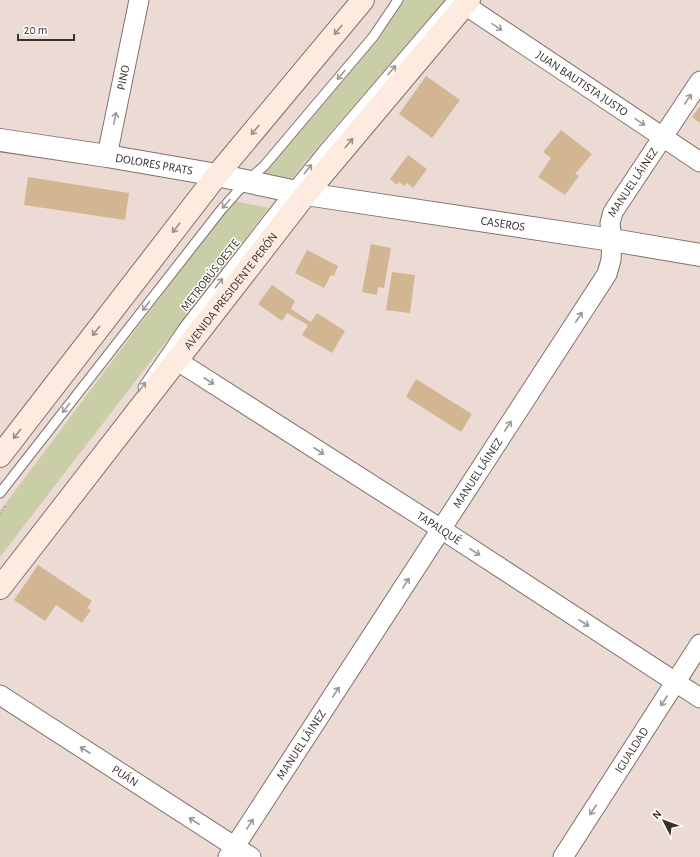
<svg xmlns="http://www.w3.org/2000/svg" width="700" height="857" font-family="'Alegreya Sans',sans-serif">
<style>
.green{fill:#c9cea7}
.building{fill:#d2b691}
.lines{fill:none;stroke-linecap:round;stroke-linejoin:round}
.service-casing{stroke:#80716b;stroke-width:11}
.minor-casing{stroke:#80716b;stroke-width:21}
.tertiary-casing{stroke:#80716b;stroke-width:24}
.secondary-casing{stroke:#80716b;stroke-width:24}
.path{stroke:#a99c96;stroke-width:2.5;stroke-dasharray:1 3;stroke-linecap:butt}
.service{stroke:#fff;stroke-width:9}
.minor{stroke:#fff;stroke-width:19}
.tertiary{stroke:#fff;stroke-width:22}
.secondary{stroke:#fdebdf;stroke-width:22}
.oneway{stroke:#9c9896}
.oneway2{stroke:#9a8e86}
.labels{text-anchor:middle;stroke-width:3;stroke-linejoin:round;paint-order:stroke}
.street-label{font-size:12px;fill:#38312e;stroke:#fff}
</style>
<rect width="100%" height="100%" fill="#ecdbd4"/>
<path class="green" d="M 404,0 L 445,0 L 303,164 L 291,180 L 264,174 L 378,40 Z
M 234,201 L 269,208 L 180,324 L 147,366 L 0,557 L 0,511 L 209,232 Z"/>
<path class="building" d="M 426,76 L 460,100 L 432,138 L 399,114 Z
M 700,106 L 700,123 L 692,117 Z
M 561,130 L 592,154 L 575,174 L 579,176 L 565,195 L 538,177 L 551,158 L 543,152 Z
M 408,155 L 427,169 L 413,188 L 407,183 L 405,186 L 399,182 L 397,185 L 390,179 Z
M 28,177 L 129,193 L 125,220 L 24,205 Z
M 371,244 L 391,248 L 384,288 L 378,287 L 377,295 L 362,292 Z
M 307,250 L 338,266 L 334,276 L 331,275 L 324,288 L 295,273 Z
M 392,272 L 415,275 L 410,313 L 386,310 Z
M 272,285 L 295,301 L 291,309 L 311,322 L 317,313 L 345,331 L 332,353 L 302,335 L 308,325 L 287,313 L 282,321 L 258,304 Z
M 416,379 L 472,414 L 461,432 L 406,397 Z
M 38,565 L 92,601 L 87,608 L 91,610 L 82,623 L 56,605 L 45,621 L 14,600 Z"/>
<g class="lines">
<g class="service-casing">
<path id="service" d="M 143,387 L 184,327 L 290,191 L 325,148 L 452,0
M 0,493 L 221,210 L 246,182 L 264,166 L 373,37 L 398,0"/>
</g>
<g class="minor-casing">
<g id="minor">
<path id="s1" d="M 465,5 L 700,162"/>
<path id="s2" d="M 107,156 L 139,0"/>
<path id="s3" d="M 176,360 L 441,529 L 700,698"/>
<path id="s4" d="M 0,695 L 251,857"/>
<path id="s5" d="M 228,857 L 607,274 L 611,260 L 612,240 L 610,223 L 613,212 L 700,81"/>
<path id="s6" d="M 563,857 L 700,644"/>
</g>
</g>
<g class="tertiary-casing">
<g id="tertiary">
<path id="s7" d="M 0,140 L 107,156 L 217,175 L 306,194 L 612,240 L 700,255"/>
</g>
</g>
<g class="secondary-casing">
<g id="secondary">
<path d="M 0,456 L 217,175 L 363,0"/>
<path id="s8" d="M 0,588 L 306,194 L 469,0"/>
</g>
</g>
<path class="path" d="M 0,514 L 6,505"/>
<use href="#service" class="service"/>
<use href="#minor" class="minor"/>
<use href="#tertiary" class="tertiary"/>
<use href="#secondary" class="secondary"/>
</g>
<defs><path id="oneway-shaft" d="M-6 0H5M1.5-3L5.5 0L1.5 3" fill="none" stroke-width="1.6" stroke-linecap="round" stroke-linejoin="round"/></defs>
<g class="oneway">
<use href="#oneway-shaft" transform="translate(497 27) rotate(34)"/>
<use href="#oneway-shaft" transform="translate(392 70) rotate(-50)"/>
<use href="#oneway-shaft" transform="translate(341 75) rotate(130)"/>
<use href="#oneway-shaft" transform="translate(688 99) rotate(-56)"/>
<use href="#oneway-shaft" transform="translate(115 118) rotate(-78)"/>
<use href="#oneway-shaft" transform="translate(640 122) rotate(34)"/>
<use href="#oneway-shaft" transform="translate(308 169) rotate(-51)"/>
<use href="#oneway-shaft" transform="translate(226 204) rotate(132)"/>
<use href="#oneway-shaft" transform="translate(219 283) rotate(-52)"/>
<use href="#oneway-shaft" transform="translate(146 306) rotate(128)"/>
<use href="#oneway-shaft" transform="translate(579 317) rotate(-57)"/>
<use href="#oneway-shaft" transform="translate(209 381) rotate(33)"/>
<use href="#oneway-shaft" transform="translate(142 387) rotate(-54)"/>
<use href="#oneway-shaft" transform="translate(66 408) rotate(128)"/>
<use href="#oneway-shaft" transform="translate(508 426) rotate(-57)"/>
<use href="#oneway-shaft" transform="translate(319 451) rotate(33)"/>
<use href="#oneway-shaft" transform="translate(475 552) rotate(33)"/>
<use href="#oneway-shaft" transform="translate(406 583) rotate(-57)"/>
<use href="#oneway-shaft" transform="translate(584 623) rotate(33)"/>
<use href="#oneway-shaft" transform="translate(336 692) rotate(-57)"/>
<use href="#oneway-shaft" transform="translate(664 701) rotate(123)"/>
<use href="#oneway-shaft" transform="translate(85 750) rotate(-147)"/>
<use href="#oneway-shaft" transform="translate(593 810) rotate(123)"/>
<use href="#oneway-shaft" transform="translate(194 821) rotate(-147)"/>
<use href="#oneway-shaft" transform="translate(250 824) rotate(-57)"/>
</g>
<g class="oneway2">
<use href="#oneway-shaft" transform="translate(338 30) rotate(130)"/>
<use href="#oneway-shaft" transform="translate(255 130) rotate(130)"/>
<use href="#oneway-shaft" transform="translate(349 143) rotate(-50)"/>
<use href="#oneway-shaft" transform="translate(176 228) rotate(128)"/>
<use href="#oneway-shaft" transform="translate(96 331) rotate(128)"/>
<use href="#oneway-shaft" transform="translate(17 434) rotate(128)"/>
</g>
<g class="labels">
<g class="street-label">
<text dy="4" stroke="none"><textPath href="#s2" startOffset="80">PINO</textPath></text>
<text dy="4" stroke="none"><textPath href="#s1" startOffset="141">JUAN BAUTISTA JUSTO</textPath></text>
<text dy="4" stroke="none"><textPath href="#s7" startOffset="156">DOLORES PRATS</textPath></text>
<text dy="4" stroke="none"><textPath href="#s5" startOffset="794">MANUEL LÁINEZ</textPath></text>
<text dy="4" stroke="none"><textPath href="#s7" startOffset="510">CASEROS</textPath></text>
<text transform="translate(210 275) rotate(-52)" y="4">METROBÚS OESTE</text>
<text dy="4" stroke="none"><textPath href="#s8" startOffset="376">AVENIDA PRESIDENTE PERÓN</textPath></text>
<text dy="4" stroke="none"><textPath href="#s5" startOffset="458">MANUEL LÁINEZ</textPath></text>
<text dy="4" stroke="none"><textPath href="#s3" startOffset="312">TAPALQUÉ</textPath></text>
<text dy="4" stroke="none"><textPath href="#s5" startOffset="134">MANUEL LÁINEZ</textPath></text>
<text dy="4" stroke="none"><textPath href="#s6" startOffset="127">IGUALDAD</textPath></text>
<text dy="4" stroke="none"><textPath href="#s4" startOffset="149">PUÁN</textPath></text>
</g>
</g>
<g transform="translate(664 821) rotate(312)" stroke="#ffffff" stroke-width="3" paint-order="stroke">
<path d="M0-3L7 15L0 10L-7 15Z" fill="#38312e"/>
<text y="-6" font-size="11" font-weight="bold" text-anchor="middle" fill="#38312e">N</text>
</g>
<path d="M18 34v6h56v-6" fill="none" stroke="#38312e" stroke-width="2"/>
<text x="24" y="34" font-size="12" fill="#38312e" stroke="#ffffff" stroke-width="3" paint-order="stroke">20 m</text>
</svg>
